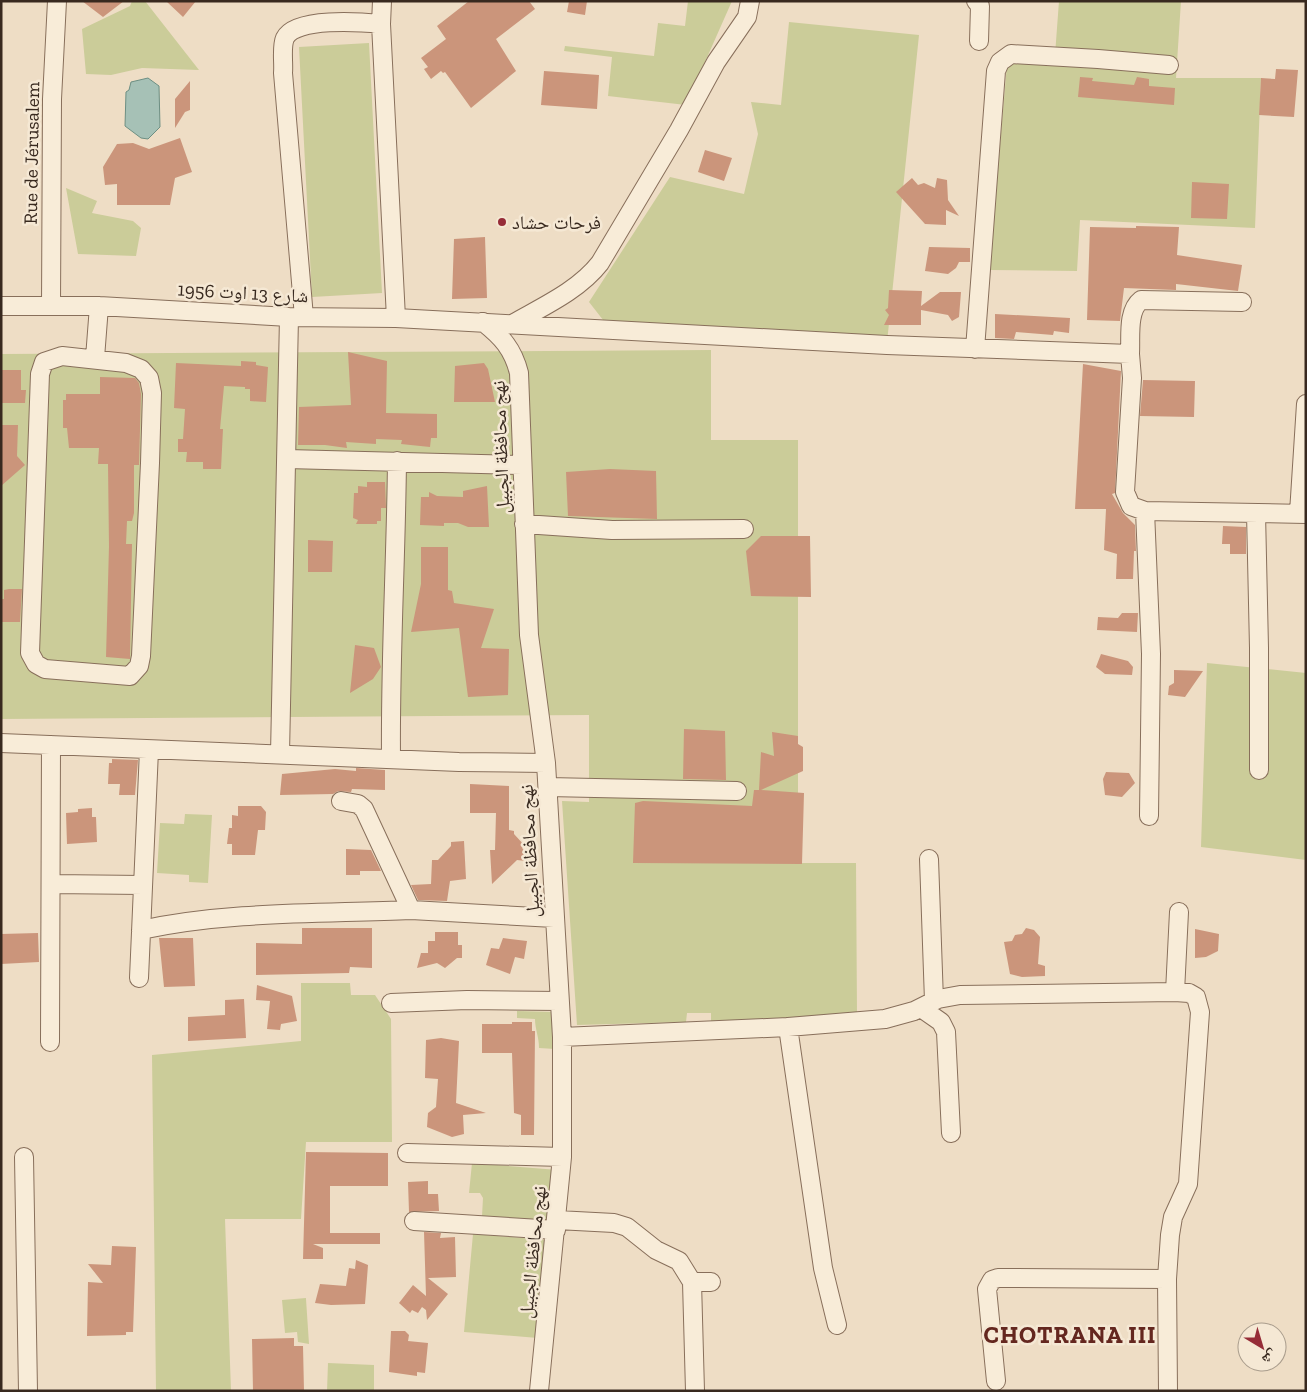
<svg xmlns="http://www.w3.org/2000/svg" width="1307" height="1392" font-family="'Zilla Slab','Noto Naskh Arabic',serif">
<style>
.green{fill:#cbcc99}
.water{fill:#a6c1b6;stroke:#6d8f83}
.building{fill:#cb957b}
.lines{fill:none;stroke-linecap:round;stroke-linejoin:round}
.minor-casing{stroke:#886f5b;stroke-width:20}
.minor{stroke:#f8ecd8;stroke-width:18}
.poi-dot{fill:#962c37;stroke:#f5e8d4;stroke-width:2}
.labels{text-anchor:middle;stroke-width:5;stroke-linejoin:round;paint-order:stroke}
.street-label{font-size:19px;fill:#38291f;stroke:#f5e8d4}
.poi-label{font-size:19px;fill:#38291f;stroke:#f5e8d4;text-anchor:start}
.district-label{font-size:24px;font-weight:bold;letter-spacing:1px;fill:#64271f;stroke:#f5e8d4}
</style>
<rect width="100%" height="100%" fill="#eeddc5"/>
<path class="green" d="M 132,1 L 145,1 L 199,70 L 142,68 L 111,75 L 86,74 L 82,29 L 130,6 Z
M 688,1 L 732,1 L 686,105 L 608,96 L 612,57 L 564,51 L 565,46 L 654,56 L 658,23 L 685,26 Z
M 1059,1 L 1181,1 L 1176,78 L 1261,78 L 1255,228 L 1080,220 L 1077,271 L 989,270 L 1008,53 L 1055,55 Z
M 789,22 L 919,35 L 886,352 L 607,325 L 589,302 L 670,177 L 744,194 L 758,134 L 751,102 L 781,105 Z
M 369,43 L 382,293 L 312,297 L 299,47 Z
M 66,188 L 97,201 L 92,213 L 133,221 L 141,228 L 136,256 L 78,254 Z
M 711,350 L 711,440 L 798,440 L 798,863 L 856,863 L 857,1015 L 711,1021 L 711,1013 L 687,1013 L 686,1022 L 577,1025 L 562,801 L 589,802 L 589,715 L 1,719 L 1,354 Z
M 1207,663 L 1306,673 L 1306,860 L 1201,847 Z
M 185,814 L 212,815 L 208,883 L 189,882 L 189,875 L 157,873 L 160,823 L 184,824 Z
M 301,983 L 350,983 L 351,995 L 375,995 L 391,1019 L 392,1142 L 306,1142 L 301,1219 L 225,1219 L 231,1391 L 156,1391 L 152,1055 L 301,1041 L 301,1048 Z
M 517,1011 L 555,1012 L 555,1049 L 539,1048 C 539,1037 535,1029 535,1019 L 517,1018 Z
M 472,1163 L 558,1170 L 549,1224 L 472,1216 L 482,1216 L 483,1198 L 480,1193 L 469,1193 Z
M 473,1234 L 547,1240 L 538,1338 L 464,1332 Z
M 306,1298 L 306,1299 L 309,1344 L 298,1342 L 297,1332 L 285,1333 L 282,1300 Z
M 328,1363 L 374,1365 L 374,1391 L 327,1391 Z"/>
<path class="water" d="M 148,78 L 159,86 L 160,127 L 148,139 L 141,138 L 125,126 L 126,92 L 129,90 L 131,82 Z"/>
<path class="building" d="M 82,1 L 124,1 L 103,17 Z
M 166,1 L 196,1 L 183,17 Z
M 469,1 L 529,1 L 535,9 L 496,39 L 516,71 L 471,108 L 445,72 L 443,73 L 441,71 L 431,79 L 424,69 L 428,67 L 421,58 L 446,39 L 437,26 Z
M 569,1 L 587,1 L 585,15 L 567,12 Z
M 1276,69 L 1298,70 L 1294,117 L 1259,115 L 1261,78 L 1275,79 Z
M 544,71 L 599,75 L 597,109 L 541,105 Z
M 1080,77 L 1093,78 L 1092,81 L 1134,85 L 1137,77 L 1149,79 L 1149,86 L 1175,88 L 1174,105 L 1078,97 Z
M 190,81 L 190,110 L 185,112 L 175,128 L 175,99 Z
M 180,138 L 192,172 L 175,178 L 170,205 L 117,205 L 117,184 L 105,185 L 103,167 L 117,144 L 133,143 L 149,149 Z
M 705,150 L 732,158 L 724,181 L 698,172 Z
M 912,178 L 918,185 L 924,183 L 935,188 L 937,178 L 947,180 L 948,200 L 959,216 L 946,210 L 946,225 L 925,224 L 896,192 Z
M 1192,182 L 1229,184 L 1227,219 L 1191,218 Z
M 1136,226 L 1179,227 L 1177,255 L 1242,265 L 1238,291 L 1176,284 L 1176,290 L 1124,288 L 1120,321 L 1087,320 L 1090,227 L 1136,228 Z
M 485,237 L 487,298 L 452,299 L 454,239 Z
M 929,247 L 970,248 L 970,262 L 959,262 L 956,268 L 948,274 L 925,271 Z
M 889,290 L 922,291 L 921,306 L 940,292 L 961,292 L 959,317 L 952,321 L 948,315 L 921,310 L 921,325 L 884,325 L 889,315 L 885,310 L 888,308 Z
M 995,314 L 1070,318 L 1069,333 L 1054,331 L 1053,335 L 1016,332 L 1014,339 L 995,338 Z
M 348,352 L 387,361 L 386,413 L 437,414 L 437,438 L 431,438 L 430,447 L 401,444 L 402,440 L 376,439 L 376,444 L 346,442 L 347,448 L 325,445 L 298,445 L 299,407 L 351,405 Z
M 241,361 L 256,362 L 256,365 L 268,367 L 266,402 L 250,401 L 250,389 L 245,389 L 245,387 L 224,386 L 220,429 L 223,429 L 221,469 L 203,469 L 203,462 L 186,462 L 187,452 L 178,452 L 178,439 L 183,439 L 185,409 L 174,408 L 176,363 L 241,366 Z
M 484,363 L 488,369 L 495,402 L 454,402 L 455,366 Z
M 1083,364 L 1121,371 L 1115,493 L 1112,494 L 1123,513 L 1135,525 L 1136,551 L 1134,551 L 1133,579 L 1116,579 L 1117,554 L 1104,550 L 1106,509 L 1075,509 Z
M 1,370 L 21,370 L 21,390 L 26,390 L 25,403 L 1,403 Z
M 100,377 L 135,378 L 139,383 L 141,394 L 139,465 L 134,465 L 134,513 L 132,521 L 127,521 L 126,544 L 132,544 L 130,659 L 106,657 L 109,546 L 108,464 L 98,464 L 99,448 L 69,448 L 67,428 L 63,428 L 63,400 L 66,400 L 66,394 L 100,394 Z
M 1143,380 L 1195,381 L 1194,417 L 1140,416 Z
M 1,425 L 18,425 L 17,456 L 25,465 L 1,486 Z
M 610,469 L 656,471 L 657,519 L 568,516 L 566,472 Z
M 367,482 L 385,482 L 386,508 L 381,508 L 381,521 L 377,521 L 377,524 L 356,524 L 358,520 L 353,518 L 354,493 L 358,493 L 358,486 L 367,487 Z
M 487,486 L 489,527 L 468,527 L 458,523 L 444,523 L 444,526 L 420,525 L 421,497 L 429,497 L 429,492 L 437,496 L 463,497 L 463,491 Z
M 1223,526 L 1246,527 L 1246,554 L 1230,554 L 1230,544 L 1222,544 Z
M 761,536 L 810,536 L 811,597 L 751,596 L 746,551 Z
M 308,540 L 333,541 L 332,572 L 308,572 Z
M 421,547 L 448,547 L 448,590 L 452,591 L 454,603 L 494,609 L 481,648 L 509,649 L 508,695 L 468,697 L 459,628 L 411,632 L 421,584 Z
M 9,589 L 22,589 L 20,622 L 1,622 L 1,599 L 4,599 L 4,590 Z
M 1122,613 L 1138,613 L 1137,632 L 1097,630 L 1098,617 L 1118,618 Z
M 355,645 L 374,648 L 381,667 L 373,679 L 350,693 Z
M 1101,654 L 1128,661 L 1133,667 L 1132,675 L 1105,674 L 1096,667 Z
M 1174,670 L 1203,671 L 1185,697 L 1168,695 L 1169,686 L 1174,683 Z
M 684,729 L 725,731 L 726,780 L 683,779 Z
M 772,732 L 798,736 L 798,744 L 803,747 L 803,771 L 761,790 L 804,793 L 802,864 L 633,863 L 635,803 L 643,801 L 752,806 L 754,790 L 759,790 L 761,752 L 774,756 Z
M 112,759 L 138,760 L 135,795 L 119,795 L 120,784 L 108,784 L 109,763 L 112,763 Z
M 356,768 L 385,770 L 385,790 L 352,789 L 351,792 L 338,791 L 333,794 L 280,795 L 282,774 L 335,769 L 356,771 Z
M 1106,772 L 1129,773 L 1135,783 L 1122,797 L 1105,795 L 1103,779 Z
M 470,784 L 509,786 L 509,830 L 514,831 L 514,834 L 525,846 L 522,848 L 527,853 L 526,861 L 517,860 L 492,884 L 490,850 L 495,850 L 496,813 L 470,813 Z
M 238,806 L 261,806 L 266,812 L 265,830 L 258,830 L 255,855 L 232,855 L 232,844 L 227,844 L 229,828 L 232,828 L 232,815 L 238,816 Z
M 92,808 L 92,817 L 96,817 L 97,842 L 67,844 L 66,813 L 78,812 L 78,809 Z
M 464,841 L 466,879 L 450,881 L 447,901 L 418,900 L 411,885 L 431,884 L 432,860 L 438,860 L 451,846 L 451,842 Z
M 346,849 L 371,850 L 381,871 L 360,871 L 360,875 L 346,875 Z
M 302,928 L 372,928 L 372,968 L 350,967 L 349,973 L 256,975 L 256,943 L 302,944 Z
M 1026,928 L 1034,930 L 1040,937 L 1038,964 L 1045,966 L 1045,976 L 1022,977 L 1010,974 L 1004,942 L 1012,941 L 1015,935 L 1022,934 Z
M 1195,929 L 1219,934 L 1218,951 L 1206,957 L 1195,958 Z
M 435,932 L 458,932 L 458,945 L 462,945 L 462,958 L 457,958 L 445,968 L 437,963 L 417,968 L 421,953 L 428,953 L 428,941 L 435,941 Z
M 38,933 L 39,962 L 1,964 L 1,934 Z
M 159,938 L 193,938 L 195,986 L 164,987 Z
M 503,938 L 527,941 L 524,959 L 515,957 L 510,974 L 486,965 L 491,948 L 499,949 Z
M 257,985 L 292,996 L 297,1021 L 281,1024 L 280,1030 L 267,1029 L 270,1001 L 256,1000 Z
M 244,999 L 246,1038 L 188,1041 L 188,1017 L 225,1015 L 225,1000 Z
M 512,1022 L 532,1022 L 532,1031 L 535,1031 L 534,1135 L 521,1135 L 521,1115 L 514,1113 L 512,1053 L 482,1053 L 482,1024 L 512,1024 Z
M 441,1038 L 459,1041 L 456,1103 L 486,1113 L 463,1115 L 464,1134 L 452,1137 L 427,1127 L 428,1113 L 436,1107 L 438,1079 L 425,1078 L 426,1040 Z
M 306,1152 L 388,1153 L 388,1186 L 330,1186 L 330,1233 L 380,1233 L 380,1244 L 313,1244 L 323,1248 L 323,1259 L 303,1259 Z
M 428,1181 L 428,1194 L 438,1194 L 439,1211 L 409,1212 L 408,1182 Z
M 424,1232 L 441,1233 L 440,1238 L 455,1237 L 456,1277 L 428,1278 L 448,1294 L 427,1320 L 426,1310 L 422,1307 L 418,1313 L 412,1310 L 410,1313 L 399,1303 L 413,1285 L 426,1296 Z
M 112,1246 L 136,1247 L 133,1332 L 126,1332 L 126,1335 L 87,1336 L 88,1282 L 103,1283 L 88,1264 L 111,1265 Z
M 356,1260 L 368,1265 L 365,1304 L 331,1305 L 315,1303 L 320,1284 L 346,1286 L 349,1268 L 355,1269 Z
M 391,1331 L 405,1331 L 409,1335 L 408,1341 L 428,1343 L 425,1373 L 417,1372 L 417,1376 L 389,1372 Z
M 294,1338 L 294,1346 L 303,1346 L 304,1391 L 253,1391 L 252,1339 Z"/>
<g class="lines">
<g class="minor-casing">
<path id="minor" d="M 382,1 L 381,24 L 396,318
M 976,1 L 980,6 L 979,41
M 1,306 L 99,306 L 289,317 L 396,318 L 887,345 L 1130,354 L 1132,378 L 1125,492 L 1131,506 L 1145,511 L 1306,514
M 51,306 L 52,99 L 57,1
M 304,317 L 283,73 C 284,63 281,47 285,38 C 295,17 361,22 381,24
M 483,322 C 502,337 513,349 519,373 L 529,635 L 546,763 L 562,1037 L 562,1157 L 539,1391
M 514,323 C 544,306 579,290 600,263 L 679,130 L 716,62 L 747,17 L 750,1
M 975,349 L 996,71 L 1000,62 L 1011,54 L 1098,59 L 1169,65
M 1130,354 C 1131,337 1127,311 1141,300 L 1242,302
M 62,356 L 126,363 L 141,369 L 149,378 L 152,393 L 150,463 L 141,656 L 139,666 L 130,676 L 45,669 L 36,664 L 30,653 L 40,374 L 44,362 Z
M 95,358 L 99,306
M 287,459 L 522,465
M 1145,511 L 1151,654 L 1149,816
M 1256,513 L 1259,648 L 1259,770
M 1299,513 L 1306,404
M 524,524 L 612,530 L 744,529
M 1,743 L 459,762 L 546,763
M 280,754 L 289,317
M 391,758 C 390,659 396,560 397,461
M 548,787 L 737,791
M 341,801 L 358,804 L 364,809 L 411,910 L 554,918
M 929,859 L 934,1001
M 51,884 L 143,885
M 141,930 C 229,911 322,914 411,910
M 139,978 L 149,750
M 1175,992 L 1179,912
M 391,1003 L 467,1000 L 559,1001
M 921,1008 L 941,1022 L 946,1032 L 951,1133
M 788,1027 L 823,1268 L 837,1325
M 562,1037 L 788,1027 L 885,1019 L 914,1011 L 938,999 L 960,995 L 1175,992 L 1189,993 L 1196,997 L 1200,1012 L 1188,1184 L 1173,1217 L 1170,1235 L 1167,1279 L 1168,1391
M 50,1042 L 51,745
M 407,1153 L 562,1157
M 24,1157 L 28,1391
M 557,1220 L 614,1223 L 627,1227 L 656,1250 L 679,1261 L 692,1282 L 695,1391
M 414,1221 L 556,1230
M 692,1282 L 711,1282
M 996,1381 L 987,1289 L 992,1280 L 998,1278 L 1167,1279"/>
</g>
<use href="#minor" class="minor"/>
</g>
<circle class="poi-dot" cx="502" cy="222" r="5"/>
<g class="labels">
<g class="street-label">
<text transform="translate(31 153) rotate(-89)" y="7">Rue de Jérusalem</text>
<text transform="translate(243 292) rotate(3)" y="7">شارع 13 اوت 1956</text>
<text transform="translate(500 447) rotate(-92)" y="7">نهج محافظة الجبيل</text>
<text transform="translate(529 851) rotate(-93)" y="7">نهج محافظة الجبيل</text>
<text transform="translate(532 1252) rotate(-84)" y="7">نهج محافظة الجبيل</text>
</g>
<g class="poi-label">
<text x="512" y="229">فرحات حشاد</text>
</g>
<g class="district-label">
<text x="1070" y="1343">CHOTRANA III</text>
</g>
</g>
<rect width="1307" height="1392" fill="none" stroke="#38291f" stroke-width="5"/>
<g transform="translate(1262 1347) rotate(142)"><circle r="24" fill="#f5e8d4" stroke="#a99c8c"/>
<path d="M0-4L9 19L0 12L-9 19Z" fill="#962c37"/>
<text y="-8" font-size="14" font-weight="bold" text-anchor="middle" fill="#38291f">ش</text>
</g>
</svg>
